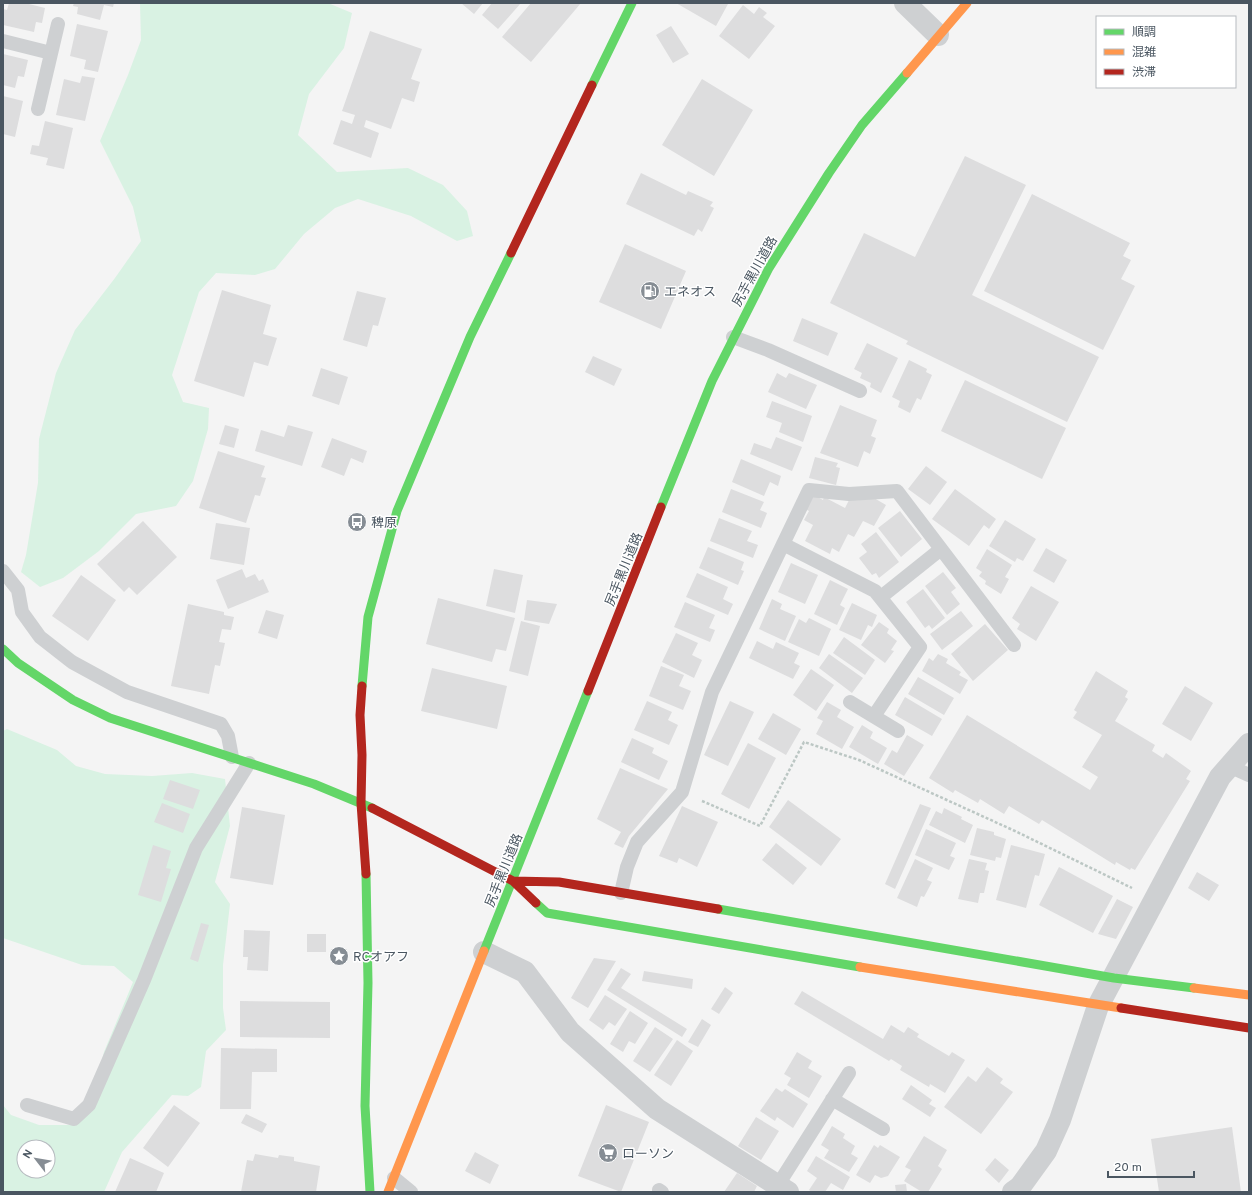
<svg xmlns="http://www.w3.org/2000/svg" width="1252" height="1195" font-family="Overpass,'Noto Sans JP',sans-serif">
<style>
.green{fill:#d9f2e3;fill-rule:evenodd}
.building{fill:#ddddde}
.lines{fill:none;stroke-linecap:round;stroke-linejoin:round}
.path{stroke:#bcc7c4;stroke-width:2.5;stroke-dasharray:3 2;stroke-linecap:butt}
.lane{stroke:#ced0d2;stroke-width:14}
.street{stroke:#ced0d2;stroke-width:22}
.fast{stroke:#63d668;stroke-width:9}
.slow{stroke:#ff974d;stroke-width:9}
.jam{stroke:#b3261e;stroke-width:9}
.labels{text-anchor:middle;stroke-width:3;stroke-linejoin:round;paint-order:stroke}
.street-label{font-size:13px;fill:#4a5661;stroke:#fff}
.poi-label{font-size:13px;fill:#4a5661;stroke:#fff;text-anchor:start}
</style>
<rect width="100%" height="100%" fill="#f4f4f4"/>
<path class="green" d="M 140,3 L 328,3 L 352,13 L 344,48 L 309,94 L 298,135 L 337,172 L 408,168 L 443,185 L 467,211 L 473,236 L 457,241 L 411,216 L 358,199 L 335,208 L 304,234 L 275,269 L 255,275 L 216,273 L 199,292 L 172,375 L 183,402 L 209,408 L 208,429 L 193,481 L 176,506 L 136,514 L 99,551 L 63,578 L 40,587 L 21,572 L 26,555 L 38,483 L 39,439 L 56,373 L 75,330 L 115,278 L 141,241 L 133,207 L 100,141 L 128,75 L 141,40 Z
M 7,729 L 57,750 L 76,766 L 105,774 L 152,776 L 192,773 L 225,779 L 230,826 L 215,882 L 230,904 L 223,965 L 223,1008 L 226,1030 L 206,1051 L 201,1087 L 188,1096 L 172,1095 L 122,1152 L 104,1192 L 3,1192 L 3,1105 L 11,1115 L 39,1125 L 75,1125 L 90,1105 L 104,1052 L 133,982 L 114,966 L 82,965 L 3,938 L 3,731 ZM 24,1147 L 48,1147 L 48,1171 L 24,1171 Z"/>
<path class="building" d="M 9,3 L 25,3 L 45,8 L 42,23 L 36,22 L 34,32 L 3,25 L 3,9 L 7,10 Z
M 74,3 L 114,3 L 113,7 L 104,5 L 100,20 L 77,14 L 78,7 L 73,6 Z
M 461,3 L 483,3 L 474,14 Z
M 492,3 L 521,3 L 498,29 L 482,15 Z
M 531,3 L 581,3 L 531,62 L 502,37 Z
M 676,3 L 726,3 L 728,4 L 716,26 Z
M 743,5 L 754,14 L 759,7 L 767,13 L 763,17 L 775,26 L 749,59 L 719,36 Z
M 77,24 L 108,31 L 98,72 L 84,69 L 86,60 L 70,56 Z
M 671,26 L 689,54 L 673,63 L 656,35 Z
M 370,31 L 422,49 L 411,79 L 420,82 L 414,102 L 402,98 L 391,129 L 366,120 L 364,127 L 379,133 L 371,158 L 333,144 L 341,120 L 352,124 L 355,115 L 342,111 Z
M 3,54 L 28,60 L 24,77 L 18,76 L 15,88 L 3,85 Z
M 82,76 L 95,78 L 85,121 L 56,115 L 64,79 L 80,83 Z
M 702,79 L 753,110 L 714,176 L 662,145 Z
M 3,96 L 23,101 L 15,137 L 3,134 Z
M 45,121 L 73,128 L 64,169 L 46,165 L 48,158 L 30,154 L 32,145 L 39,146 Z
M 965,156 L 1026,185 L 972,295 L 1099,357 L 1067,422 L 906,344 L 908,341 L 830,303 L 864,233 L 915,257 Z
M 641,173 L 686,195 L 688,191 L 713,202 L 710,206 L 714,208 L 702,232 L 698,229 L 694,236 L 626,204 Z
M 1032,194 L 1130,243 L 1123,256 L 1131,260 L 1121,279 L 1135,286 L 1103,350 L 984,291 Z
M 625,244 L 686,271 L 661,329 L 599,302 Z
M 222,290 L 271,305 L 263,334 L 277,338 L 268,366 L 254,362 L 244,397 L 194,381 Z
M 357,291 L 386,298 L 378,326 L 373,325 L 367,347 L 343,340 Z
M 802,318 L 838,333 L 828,356 L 793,341 Z
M 867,343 L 898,358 L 881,393 L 870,387 L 871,383 L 860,378 L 862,373 L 854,369 Z
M 593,356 L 622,369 L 614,386 L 585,372 Z
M 909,360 L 927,369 L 926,372 L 932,375 L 921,400 L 917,398 L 910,413 L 898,407 L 900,401 L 892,397 Z
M 321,368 L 348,377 L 339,405 L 312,396 Z
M 777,373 L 786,378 L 789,373 L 817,385 L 806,409 L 768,392 Z
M 965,380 L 1066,428 L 1042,479 L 941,431 Z
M 772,401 L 812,416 L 803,442 L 779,432 L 782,423 L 766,417 Z
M 840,405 L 877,420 L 871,436 L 876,438 L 870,454 L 864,451 L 858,467 L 820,453 Z
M 225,425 L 239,429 L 234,448 L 219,444 Z
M 288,425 L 313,432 L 302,466 L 255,451 L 261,430 L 284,437 Z
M 776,437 L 802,447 L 792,471 L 750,454 L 754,443 L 771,449 Z
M 332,438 L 367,451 L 363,463 L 351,458 L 344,476 L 321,467 Z
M 218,451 L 265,466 L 261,477 L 266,478 L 260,496 L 255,495 L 246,523 L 199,508 Z
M 815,457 L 838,463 L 836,467 L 840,468 L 836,485 L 809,478 Z
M 741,459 L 781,476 L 778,486 L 770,482 L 764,496 L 732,482 Z
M 926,466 L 947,482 L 930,505 L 908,489 Z
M 731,489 L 764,502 L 760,510 L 767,513 L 761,528 L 722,512 Z
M 955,489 L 996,519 L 989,529 L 984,525 L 969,546 L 932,519 Z
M 812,494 L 823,500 L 824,497 L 845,508 L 849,500 L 874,498 L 886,505 L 874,526 L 863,521 L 854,537 L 848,534 L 839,552 L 832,548 L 830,554 L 805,541 L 813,525 L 804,520 L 809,511 L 805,509 Z
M 900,511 L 922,539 L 901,557 L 878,528 Z
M 719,518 L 752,531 L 747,541 L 758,545 L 753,558 L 710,541 Z
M 1005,520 L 1036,539 L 1023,561 L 1017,558 L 1015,562 L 989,546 Z
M 143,521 L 177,557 L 137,595 L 129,587 L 124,592 L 97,564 Z
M 216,523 L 250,528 L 244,565 L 210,559 Z
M 876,532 L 899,562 L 879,578 L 876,573 L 872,575 L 859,558 L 867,552 L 861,544 Z
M 708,547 L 744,562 L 741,570 L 744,571 L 738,585 L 699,568 Z
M 1046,548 L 1067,560 L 1054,583 L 1033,571 Z
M 987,549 L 1012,565 L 1005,577 L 1009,579 L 1001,594 L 985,584 L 986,581 L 979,576 L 982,572 L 976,568 Z
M 791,563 L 818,575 L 805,604 L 778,592 Z
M 242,569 L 246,578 L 255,574 L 259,581 L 263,579 L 269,592 L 228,609 L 216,580 Z
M 494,569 L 523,575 L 515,613 L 486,606 Z
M 943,572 L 956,588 L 951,592 L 960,604 L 947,615 L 925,586 Z
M 697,573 L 728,587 L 723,599 L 733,604 L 728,615 L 686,597 Z
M 81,575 L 116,600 L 88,641 L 52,616 Z
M 830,580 L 848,589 L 840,605 L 845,608 L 837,625 L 814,614 Z
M 1031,586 L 1059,602 L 1036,641 L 1017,629 L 1020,624 L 1012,618 Z
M 923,589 L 945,618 L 932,629 L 929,625 L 925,628 L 906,602 Z
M 438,598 L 515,618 L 506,651 L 496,649 L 492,662 L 426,644 Z
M 772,599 L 782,604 L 780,609 L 796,616 L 785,641 L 759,629 Z
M 527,600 L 557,604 L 549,624 L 524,620 Z
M 685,602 L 715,615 L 709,628 L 715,630 L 710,642 L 674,627 Z
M 852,603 L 877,615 L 872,627 L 868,625 L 861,640 L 839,630 Z
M 188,604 L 224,612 L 224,615 L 234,617 L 231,630 L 222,629 L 219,642 L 225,643 L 220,666 L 215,665 L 209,694 L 171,686 Z
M 266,610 L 284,615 L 277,639 L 258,633 Z
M 961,611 L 973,626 L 942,650 L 930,634 Z
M 809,618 L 831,629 L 819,656 L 788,642 L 799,619 L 806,623 Z
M 521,621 L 540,626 L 528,676 L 509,671 Z
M 879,622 L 889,629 L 887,633 L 897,641 L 891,650 L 894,651 L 885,663 L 861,645 Z
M 985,624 L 1008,650 L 973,681 L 951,654 Z
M 676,633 L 698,643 L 692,655 L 702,660 L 694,678 L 662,662 Z
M 844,637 L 875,660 L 865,675 L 833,653 Z
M 757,641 L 773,649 L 776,642 L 799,653 L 794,663 L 800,666 L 793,679 L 749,658 Z
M 829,654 L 863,678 L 852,693 L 819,668 Z
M 938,654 L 948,659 L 946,663 L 961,672 L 959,675 L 968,680 L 960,694 L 922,671 L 929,658 L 933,661 Z
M 661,666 L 684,675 L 679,686 L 691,691 L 683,710 L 649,696 Z
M 432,668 L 507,686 L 497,729 L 421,711 Z
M 811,669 L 834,685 L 816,711 L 793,695 Z
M 1096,671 L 1128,691 L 1125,697 L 1128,699 L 1115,721 L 1155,745 L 1152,751 L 1163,758 L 1166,753 L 1191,771 L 1186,779 L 1190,781 L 1135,870 L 1131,868 L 1130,870 L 1116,862 L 1115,865 L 1042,820 L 1039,824 L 1009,806 L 1004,814 L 980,799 L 978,803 L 955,790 L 953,793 L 929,778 L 967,715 L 1090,790 L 1098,777 L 1082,767 L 1102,735 L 1073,718 L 1077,712 L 1074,710 Z
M 918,677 L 954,698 L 944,715 L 908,694 Z
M 1185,686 L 1213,703 L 1191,741 L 1162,724 Z
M 905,697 L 942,719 L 932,736 L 895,715 Z
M 647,701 L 672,712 L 668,720 L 678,725 L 669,745 L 634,730 Z
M 730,701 L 754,712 L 728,766 L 704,755 Z
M 827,702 L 841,710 L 837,717 L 854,727 L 842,749 L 816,734 L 823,721 L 817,718 Z
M 773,713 L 801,729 L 786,755 L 758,739 Z
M 862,725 L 873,732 L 870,738 L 887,748 L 878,764 L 849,747 Z
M 907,735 L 924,745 L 904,776 L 884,764 L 892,750 L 897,753 Z
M 632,738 L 654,748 L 652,753 L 668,761 L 659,780 L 621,762 Z
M 748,743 L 776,758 L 749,809 L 721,794 Z
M 620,768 L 668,789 L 629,836 L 623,848 L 614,844 L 621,832 L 597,819 Z
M 170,780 L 200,790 L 193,809 L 163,799 Z
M 788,800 L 841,839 L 821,866 L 769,827 Z
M 162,803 L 190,814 L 183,833 L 154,822 Z
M 920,804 L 931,808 L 895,889 L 885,884 Z
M 682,806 L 718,822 L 697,867 L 679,858 L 677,863 L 659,856 Z
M 242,807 L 285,815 L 273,885 L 230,878 Z
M 944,808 L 962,817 L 961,819 L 973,825 L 965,843 L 929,825 L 936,811 L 942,814 Z
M 977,828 L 994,832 L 994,835 L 1006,839 L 1001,858 L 996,857 L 995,861 L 970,855 Z
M 926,829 L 956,843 L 950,856 L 955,858 L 949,870 L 915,855 Z
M 776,843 L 807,868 L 793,885 L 762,860 Z
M 153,845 L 171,851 L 166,868 L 171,869 L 161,902 L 138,895 Z
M 1011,845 L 1045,854 L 1039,876 L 1035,875 L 1026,908 L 996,900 Z
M 915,859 L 933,868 L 927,880 L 932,882 L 924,897 L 921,896 L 917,907 L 897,898 Z
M 969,859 L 987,863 L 985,870 L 989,871 L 984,893 L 980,893 L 978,903 L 958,899 Z
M 1059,867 L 1113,896 L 1093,933 L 1039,905 Z
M 1197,872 L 1219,885 L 1209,901 L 1188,888 Z
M 1117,899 L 1133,907 L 1116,939 L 1098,934 Z
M 201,923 L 209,925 L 198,962 L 190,959 Z
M 244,930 L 270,931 L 268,971 L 247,970 L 248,957 L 243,957 Z
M 307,934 L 326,934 L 326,952 L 307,952 Z
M 594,958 L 616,961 L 588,1008 L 571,998 Z
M 621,968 L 631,974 L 621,988 L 687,1029 L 682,1037 L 607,990 Z
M 644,971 L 693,979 L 692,989 L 642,981 Z
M 725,987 L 733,993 L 719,1014 L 711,1009 Z
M 802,991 L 883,1039 L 891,1025 L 904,1033 L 908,1027 L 919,1034 L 917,1037 L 949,1056 L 952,1052 L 965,1060 L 945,1093 L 930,1084 L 929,1087 L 900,1070 L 902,1066 L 891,1059 L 889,1061 L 794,1004 Z
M 605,995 L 627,1009 L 615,1026 L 609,1022 L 603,1030 L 589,1020 Z
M 240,1001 L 330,1002 L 330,1038 L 240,1037 Z
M 630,1011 L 648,1023 L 635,1044 L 629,1041 L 623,1052 L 610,1044 Z
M 702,1019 L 711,1025 L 698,1047 L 688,1042 Z
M 655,1027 L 673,1039 L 650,1072 L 633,1061 Z
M 677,1040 L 693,1051 L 671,1086 L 654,1075 Z
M 221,1048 L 277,1049 L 277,1072 L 252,1072 L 251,1109 L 220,1109 Z
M 797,1052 L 812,1061 L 808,1068 L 822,1076 L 809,1098 L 787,1085 L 791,1078 L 784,1074 Z
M 987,1067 L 1003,1079 L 1000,1083 L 1013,1092 L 981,1134 L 944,1107 L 968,1076 L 976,1082 Z
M 911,1085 L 932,1100 L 929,1104 L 936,1108 L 930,1117 L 902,1099 Z
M 776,1088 L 782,1092 L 785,1089 L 808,1104 L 793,1128 L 777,1117 L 775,1121 L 760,1111 Z
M 174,1105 L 200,1123 L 168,1167 L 143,1148 Z
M 606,1105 L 649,1122 L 621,1192 L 578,1176 Z
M 246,1114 L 267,1124 L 262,1133 L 241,1123 Z
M 756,1117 L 779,1131 L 761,1160 L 738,1146 Z
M 832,1126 L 845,1134 L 843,1138 L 855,1146 L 851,1154 L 858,1158 L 849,1172 L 824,1158 L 829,1150 L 821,1145 Z
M 1232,1127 L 1241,1192 L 1159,1192 L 1151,1139 Z
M 924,1136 L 947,1150 L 938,1166 L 942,1169 L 928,1192 L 922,1192 L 904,1181 L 911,1170 L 905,1167 Z
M 874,1145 L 878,1148 L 880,1145 L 900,1157 L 888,1176 L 881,1178 L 875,1175 L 870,1183 L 856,1175 Z
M 475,1152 L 499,1165 L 490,1184 L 465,1171 Z
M 255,1154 L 278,1158 L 279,1155 L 294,1157 L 294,1161 L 320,1166 L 316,1192 L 241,1192 L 247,1160 L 253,1161 Z
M 816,1156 L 850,1177 L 843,1190 L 831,1183 L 825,1192 L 812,1192 L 809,1190 L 817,1178 L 807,1171 Z
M 130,1158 L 164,1173 L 156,1192 L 115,1192 Z
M 995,1158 L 1009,1170 L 999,1183 L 985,1170 Z
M 737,1173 L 757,1186 L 754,1192 L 724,1192 Z
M 906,1184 L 907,1192 L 896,1192 L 895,1185 Z"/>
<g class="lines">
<path class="path" d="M 702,801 L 760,826 L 804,742 L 859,760 L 1015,831 L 1132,888"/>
<path class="lane" d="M 3,41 L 51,53
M 38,109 L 58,24
M 733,337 L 768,350 L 860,391
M 783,544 L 875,591 L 920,647 L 874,716
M 3,571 L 18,590 L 22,612 L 40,637 L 72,662 L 127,692 L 221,724 L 228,736 L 232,757
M 881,597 L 941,549
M 850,702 L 898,731
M 1229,766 L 1249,775
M 621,893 L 627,867 L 637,842 L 682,792 L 712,692 L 809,490 L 849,494 L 897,491 L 1014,645
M 832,1099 L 883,1129
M 27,1105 L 74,1119 L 89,1105 L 144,980 L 196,848 L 249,763
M 394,1178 L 411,1192
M 778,1185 L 849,1073
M 659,1190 L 662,1192"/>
<path class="street" d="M 905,3 L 938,35
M 484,952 L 525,972 L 570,1032 L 657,1109 L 788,1192
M 1013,1192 L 1020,1187 L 1046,1151 L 1060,1120 L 1098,1006 L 1220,777 L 1249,744"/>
<path class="fast" d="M 592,85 L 632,3
M 661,507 L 712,381 L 769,268 L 829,173 L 862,125 L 907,73
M 3,649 L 18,663 L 73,700 L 110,718 L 314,784 L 372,808
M 362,686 L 368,617 L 397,511 L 470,337 L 511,253
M 366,874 L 368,983 L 365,1106 L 370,1192
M 536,903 L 547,913 L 860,967
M 718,909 L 1114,978 L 1194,988
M 484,951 L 588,691"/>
<path class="slow" d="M 907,73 L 967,3
M 860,967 L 1121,1008
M 1194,988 L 1249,995
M 388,1192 L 484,951"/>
<path class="jam" d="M 511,253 L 592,85
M 362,686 L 360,715 L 362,755 L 361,803 L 366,874
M 588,691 L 661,507
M 372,808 L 513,881 L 536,903
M 513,881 L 559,882 L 718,909
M 1121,1008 L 1249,1028"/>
</g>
<defs>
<g id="fuel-disc" transform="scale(1)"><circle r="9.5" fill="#868d94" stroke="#fff"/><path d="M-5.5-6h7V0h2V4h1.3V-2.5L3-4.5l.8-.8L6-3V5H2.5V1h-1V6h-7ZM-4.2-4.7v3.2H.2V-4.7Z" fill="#fff"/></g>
<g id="bus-disc" transform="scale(1)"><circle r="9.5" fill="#868d94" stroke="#fff"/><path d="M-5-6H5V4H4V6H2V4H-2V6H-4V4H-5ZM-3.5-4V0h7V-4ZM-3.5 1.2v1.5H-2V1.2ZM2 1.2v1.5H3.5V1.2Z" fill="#fff"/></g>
<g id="sight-disc" transform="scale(1)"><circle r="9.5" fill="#868d94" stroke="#fff"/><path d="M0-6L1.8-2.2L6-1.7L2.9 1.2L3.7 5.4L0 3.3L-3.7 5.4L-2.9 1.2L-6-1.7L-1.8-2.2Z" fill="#fff"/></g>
<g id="supermarket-disc" transform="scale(1)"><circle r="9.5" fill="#868d94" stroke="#fff"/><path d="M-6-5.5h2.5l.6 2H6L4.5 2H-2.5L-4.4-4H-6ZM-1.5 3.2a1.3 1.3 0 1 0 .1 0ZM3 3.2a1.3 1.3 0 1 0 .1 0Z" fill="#fff"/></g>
</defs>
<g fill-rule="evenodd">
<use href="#fuel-disc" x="650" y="291"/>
<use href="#bus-disc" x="357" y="522"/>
<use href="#sight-disc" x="339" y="956"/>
<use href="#supermarket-disc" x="608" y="1153"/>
</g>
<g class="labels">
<g class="street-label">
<text transform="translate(754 271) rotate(-61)" y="5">尻手黒川道路</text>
<text transform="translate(623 569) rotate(-68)" y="5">尻手黒川道路</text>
<text transform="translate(503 870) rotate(-68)" y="5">尻手黒川道路</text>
</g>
<g class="poi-label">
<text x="664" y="296">エネオス</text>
<text x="371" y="527">稗原</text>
<text x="353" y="961">RCオアフ</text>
<text x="622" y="1158">ローソン</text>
</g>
</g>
<rect width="1252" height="1195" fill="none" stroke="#4a5661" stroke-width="8"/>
<rect x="1096" y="16" width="140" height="72" fill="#ffffff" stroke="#b7bbc0"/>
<rect x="1104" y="29" width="20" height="6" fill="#63d668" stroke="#b7bbc0"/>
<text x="1132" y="36" font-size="12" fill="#4a5661">順調</text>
<rect x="1104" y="49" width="20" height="6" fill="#ff974d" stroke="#b7bbc0"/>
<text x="1132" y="56" font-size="12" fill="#4a5661">混雑</text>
<rect x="1104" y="69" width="20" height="6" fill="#b3261e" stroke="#b7bbc0"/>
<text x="1132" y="76" font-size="12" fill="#4a5661">渋滞</text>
<g transform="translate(36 1159) rotate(301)"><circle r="19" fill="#ffffff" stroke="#b7bbc0"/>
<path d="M0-3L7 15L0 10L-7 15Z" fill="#868d94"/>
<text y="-6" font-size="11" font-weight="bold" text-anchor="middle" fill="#4a5661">N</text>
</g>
<path d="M1108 1171v6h86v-6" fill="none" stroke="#4a5661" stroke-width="2"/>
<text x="1114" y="1171" font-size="12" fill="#4a5661" stroke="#ffffff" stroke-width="3" paint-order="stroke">20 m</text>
</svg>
